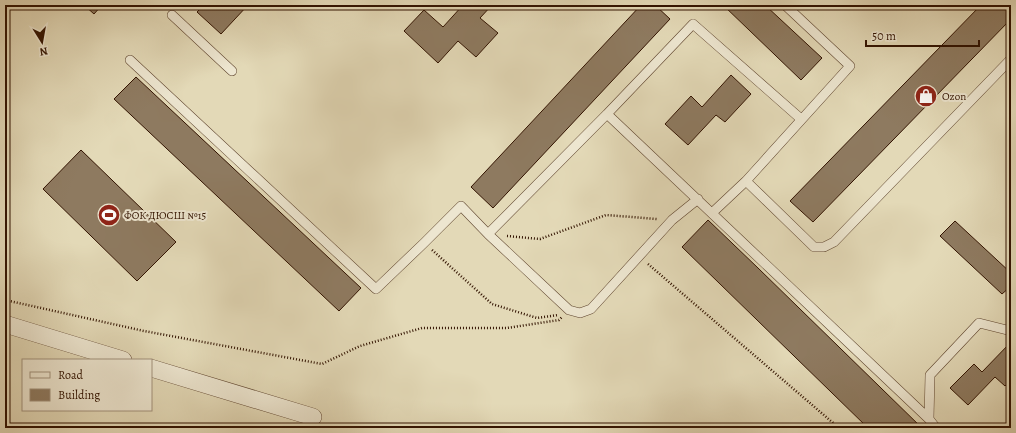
<svg xmlns="http://www.w3.org/2000/svg" width="1016" height="433" font-family="Alegreya,serif">
<style>
.building{fill:#8e7a60;stroke:#321301}
.lines{fill:none;stroke-linecap:round;stroke-linejoin:round}
.service-casing{stroke:#5e442e;stroke-width:10}
.minor-casing{stroke:#5e442e;stroke-width:18}
.path{stroke:#321301;stroke-width:2.5;stroke-dasharray:1 2;stroke-linecap:butt}
.service{stroke:#ede6d0;stroke-width:9}
.minor{stroke:#ede6d0;stroke-width:17}
.labels{text-anchor:middle;stroke-width:4;stroke-linejoin:round;paint-order:stroke}
.poi-label{font-size:11px;fill:#321301;stroke:#ede6d0;text-anchor:start}
</style>
<rect width="100%" height="100%" fill="#e3d9b7"/>
<filter id="stains"><feTurbulence type="fractalNoise" baseFrequency=".005" numOctaves="4"/><feColorMatrix values="0 0 0 0 .2 0 0 0 0 .09 0 0 0 0 .02 0 0 0 .5 -.17"/></filter>
<radialGradient id="worn" r=".72"><stop offset=".6" stop-color="#630" stop-opacity="0"/><stop offset="1" stop-color="#630" stop-opacity=".3"/></radialGradient>
<path class="building" d="M 84,5 L 102,5 L 94,14 Z
M 204,5 L 248,5 L 221,34 L 197,12 Z
M 463,5 L 492,5 L 480,18 L 498,33 L 476,57 L 458,41 L 438,63 L 404,31 L 424,10 L 443,27 Z
M 641,5 L 655,5 L 670,19 L 493,208 L 471,187 Z
M 723,5 L 765,5 L 822,58 L 801,80 Z
M 981,5 L 1011,5 L 1011,19 L 813,222 L 790,201 Z
M 731,75 L 751,94 L 725,122 L 716,115 L 688,145 L 665,124 L 691,96 L 702,107 Z
M 136,77 L 361,288 L 339,311 L 114,99 Z
M 81,150 L 176,242 L 137,281 L 43,189 Z
M 708,220 L 758,268 L 922,428 L 868,428 L 682,247 Z
M 955,221 L 1011,273 L 1011,286 L 1002,294 L 940,236 Z
M 1011,342 L 1011,380 L 1005,386 L 995,377 L 968,405 L 950,388 L 974,364 L 982,372 Z"/>
<g class="lines">
<g class="service-casing">
<path id="service" d="M 172,15 L 232,71
M 130,60 L 376,289 L 424,243 L 461,206 L 488,234 L 607,114 L 929,419 L 936,428
M 607,114 L 693,24 L 801,119
M 746,181 L 850,66 L 785,5
M 712,213 L 746,181 L 814,247 L 824,247 L 834,242 L 1011,59
M 488,234 L 569,310 L 580,313 L 591,309 L 672,220 L 698,199
M 929,419 L 930,375 L 979,323 L 1011,331"/>
</g>
<g class="minor-casing">
<path id="minor" d="M 5,324 L 123,360
M 151,368 L 313,417"/>
</g>
<path class="path" d="M 507,236 L 540,239 L 606,215 L 657,219
M 432,250 L 492,304 L 537,318 L 558,315
M 648,264 L 839,428
M 5,300 L 144,331 L 322,364 L 360,346 L 422,328 L 507,328 L 559,320 L 562,317"/>
<use href="#service" class="service"/>
<use href="#minor" class="minor"/>
</g>
<defs>
<g id="shop-disc" transform="scale(1.15)"><circle r="9.5" fill="#8f2418" stroke="#ede6d0"/><path d="M-5-2.5h2.3a2.7 3.5 0 0 1 5.4 0H5L5.5 6h-11ZM-1.5-2.5h3a1.5 2.3 0 0 0-3 0Z" fill="#fff"/></g>
<g id="stadium-disc" transform="scale(1.15)"><circle r="9.5" fill="#8f2418" stroke="#ede6d0"/><path d="M0-5a6.5 5 0 1 0 0 10a6.5 5 0 1 0 0-10ZM-3.5-1.8h7v3.6h-7Z" fill="#fff"/></g>
</defs>
<g fill-rule="evenodd">
<use href="#shop-disc" x="926" y="96"/>
<use href="#stadium-disc" x="109" y="215"/>
</g>
<g class="labels">
<g class="poi-label">
<text x="942" y="100">Ozon</text>
<text x="124" y="219">ФОК ДЮСШ №15</text>
</g>
</g>
<rect width="1016" height="433" fill="none" stroke="#e3d9b7" stroke-width="20"/>
<rect x="6" y="6" width="1004" height="421" fill="none" stroke="#321301" stroke-width="2"/>
<rect x="10" y="10" width="996" height="413" fill="none" stroke="#321301"/>
<rect x="22" y="359" width="130" height="52" fill="#ede6d0" stroke="#a2927d"/>
<rect x="30" y="372" width="20" height="6" fill="#ede6d0" stroke="#a2927d"/>
<text x="58" y="379" font-size="12" fill="#321301">Road</text>
<rect x="30" y="389" width="20" height="12" fill="#8e7a60" stroke="#a2927d"/>
<text x="58" y="399" font-size="12" fill="#321301">Building</text>
<g transform="translate(42 42) rotate(169)" stroke="#ede6d0" stroke-width="3" paint-order="stroke">
<path d="M0-3L7 15L0 10L-7 15Z" fill="#321301"/>
<text y="-6" font-size="11" font-weight="bold" text-anchor="middle" fill="#321301">N</text>
</g>
<path d="M866 40v6h113v-6" fill="none" stroke="#321301" stroke-width="2"/>
<text x="872" y="40" font-size="12" fill="#321301" stroke="#ede6d0" stroke-width="3" paint-order="stroke">50 m</text>
<rect width="100%" height="100%" filter="url(#stains)"/>
<rect width="100%" height="100%" fill="url(#worn)"/>
</svg>
